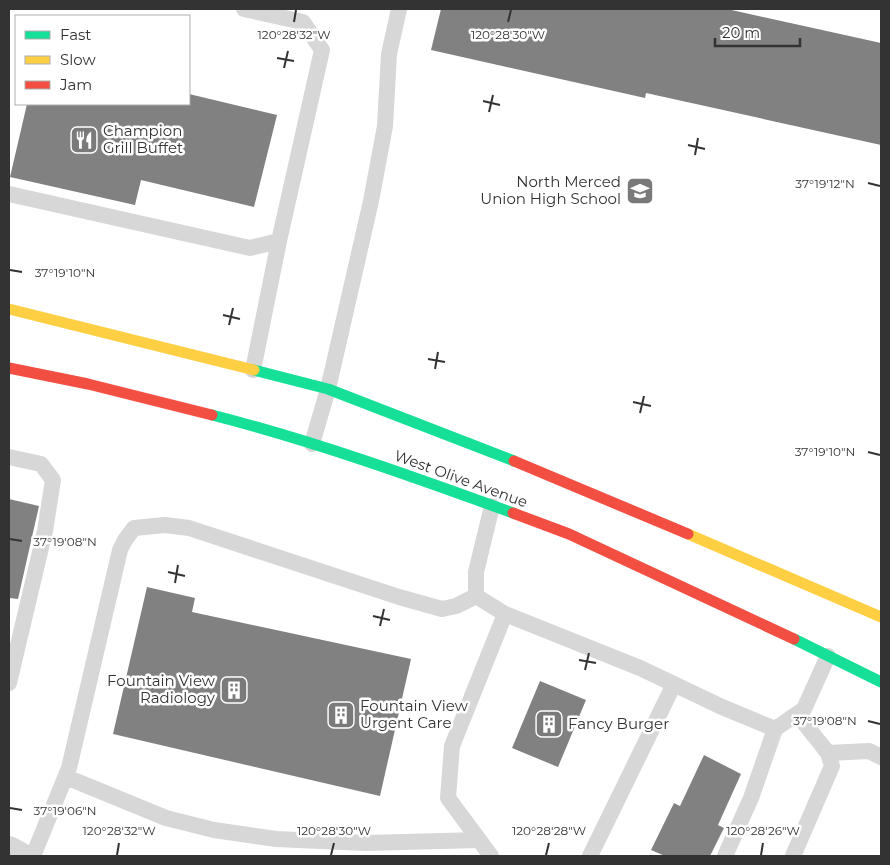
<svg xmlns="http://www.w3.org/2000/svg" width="890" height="865" font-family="Montserrat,sans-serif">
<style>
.building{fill:#818181}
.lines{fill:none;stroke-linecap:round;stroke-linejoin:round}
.lane{stroke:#d7d7d7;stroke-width:16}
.street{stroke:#d7d7d7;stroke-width:28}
.fast{stroke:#16e098;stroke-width:11}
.slow{stroke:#ffcf43;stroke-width:11}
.jam{stroke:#f24e42;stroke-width:11}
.ticks{fill:none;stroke:#333;stroke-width:2}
.labels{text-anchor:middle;stroke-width:5;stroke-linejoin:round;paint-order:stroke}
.poi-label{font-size:15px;fill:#333;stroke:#fff;text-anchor:start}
.street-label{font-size:15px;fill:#333;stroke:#fff}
.ticks-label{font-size:12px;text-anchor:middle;fill:#333;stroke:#fff;stroke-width:5;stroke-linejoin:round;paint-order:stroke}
</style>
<rect width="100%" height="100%" fill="#fff"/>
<path class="building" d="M 441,9 L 727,9 L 881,43 L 881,145 L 646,93 L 645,98 L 431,50 Z
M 189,94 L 277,115 L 254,207 L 141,180 L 135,205 L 10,177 L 27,104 L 189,104 Z
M 9,499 L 39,506 L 18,599 L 9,598 Z
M 147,587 L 195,598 L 192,612 L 411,659 L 380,796 L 113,734 Z
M 540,681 L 586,700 L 558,767 L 512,748 Z
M 704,755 L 741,774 L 718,825 L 724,828 L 710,856 L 665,856 L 651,850 L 674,803 L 680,806 Z"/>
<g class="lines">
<path class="lane" d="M 9,194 L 250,248 L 279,241 L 322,50 L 303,22 L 244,9
M 253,370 L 279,241
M 312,444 L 328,389 L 371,201 L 385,126 L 389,54 L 399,9
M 9,457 L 41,464 L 53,480 L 45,531 L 9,683
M 492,506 L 476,572 L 476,596 L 505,614 L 640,668 L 722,707 L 775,729 L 804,709 L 828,656
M 828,753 L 869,751 L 881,757
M 66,777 L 166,818 L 214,830 L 276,839 L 366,843 L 479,840
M 33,856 L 69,768 L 120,550 L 125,540 L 134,528 L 165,525 L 189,528 L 399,597 L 442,609 L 456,606 L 476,596
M 491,856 L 448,798 L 452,746 L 505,614
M 590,856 L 674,684
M 725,856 L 751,798 L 775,729
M 793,856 L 832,766 L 828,753 L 797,714"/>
<path class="street" d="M 9,850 L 20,856"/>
<path class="fast" d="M 254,370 L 328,389 L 514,461
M 212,415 C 314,441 414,477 513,513
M 794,639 L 881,682"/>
<path class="slow" d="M 9,309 L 254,370
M 688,534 L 881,617"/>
<path class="jam" d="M 9,368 L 88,384 L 212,415
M 514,461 L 688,534
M 513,513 L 569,534 L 794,639"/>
</g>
<path class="ticks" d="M 294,22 L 296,10M 508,22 L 511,10M 277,58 L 294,61M 284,68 L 288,51M 483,101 L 500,105M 489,112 L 493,95M 688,145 L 705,149M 695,155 L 698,138M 868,183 L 880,186M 10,270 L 22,272M 223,315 L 240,319M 229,325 L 233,308M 428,359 L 445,362M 435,369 L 438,352M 633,402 L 651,406M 640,413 L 644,396M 868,452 L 880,455M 10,539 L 22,541M 168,572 L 185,576M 175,583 L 178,565M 373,616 L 390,620M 380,626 L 384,609M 579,660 L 596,663M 585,670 L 589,653M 868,721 L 880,724M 10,808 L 22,810M 117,855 L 119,843M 331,855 L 334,843M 546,855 L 549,843M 761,855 L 763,843"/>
<defs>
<g id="restaurant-square" transform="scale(1.4375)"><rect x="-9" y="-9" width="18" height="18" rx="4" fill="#7a7a7a" stroke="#fff"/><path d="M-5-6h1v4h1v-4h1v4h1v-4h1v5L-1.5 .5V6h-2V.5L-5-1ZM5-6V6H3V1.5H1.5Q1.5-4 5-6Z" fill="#fff"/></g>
<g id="school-square" transform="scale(1.4375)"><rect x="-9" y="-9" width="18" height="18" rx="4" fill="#7a7a7a" stroke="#fff"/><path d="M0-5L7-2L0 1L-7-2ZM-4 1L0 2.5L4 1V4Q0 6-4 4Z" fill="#fff"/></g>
<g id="building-square" transform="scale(1.4375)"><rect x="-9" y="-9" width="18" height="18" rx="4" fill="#7a7a7a" stroke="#fff"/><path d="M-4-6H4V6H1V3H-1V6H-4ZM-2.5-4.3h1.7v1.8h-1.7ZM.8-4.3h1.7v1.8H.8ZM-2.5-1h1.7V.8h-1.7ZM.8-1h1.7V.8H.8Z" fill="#fff"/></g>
</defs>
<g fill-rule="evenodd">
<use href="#restaurant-square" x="84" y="140"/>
<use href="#school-square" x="640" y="191"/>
<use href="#building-square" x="234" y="690"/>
<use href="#building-square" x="341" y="715"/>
<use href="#building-square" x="549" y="724"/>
</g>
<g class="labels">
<g class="poi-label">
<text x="103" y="136">Champion<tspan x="103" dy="17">Grill Buffet</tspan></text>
<text x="621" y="187" text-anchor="end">North Merced<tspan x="621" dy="17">Union High School</tspan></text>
<text x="215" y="686" text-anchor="end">Fountain View<tspan x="215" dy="17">Radiology</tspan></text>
<text x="360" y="711">Fountain View<tspan x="360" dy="17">Urgent Care</tspan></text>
<text x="568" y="729">Fancy Burger</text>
</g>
<g class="street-label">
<text transform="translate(461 479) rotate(20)" y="5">West Olive Avenue</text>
</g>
</g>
<g class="ticks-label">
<text x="294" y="39">120°28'32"W</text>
<text x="508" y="39">120°28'30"W</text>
<text x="825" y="188">37°19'12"N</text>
<text x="65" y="277">37°19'10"N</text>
<text x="825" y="456">37°19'10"N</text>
<text x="65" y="546">37°19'08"N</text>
<text x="825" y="725">37°19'08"N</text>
<text x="65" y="815">37°19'06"N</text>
<text x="119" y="835">120°28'32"W</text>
<text x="334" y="835">120°28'30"W</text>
<text x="549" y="835">120°28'28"W</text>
<text x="763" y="835">120°28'26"W</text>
</g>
<rect width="890" height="865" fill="none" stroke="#333333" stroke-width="20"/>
<rect x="15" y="15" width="175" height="90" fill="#ffffff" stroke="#adadad"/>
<rect x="25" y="31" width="25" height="8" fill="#16e098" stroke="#adadad"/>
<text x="60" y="40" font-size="15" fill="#333333">Fast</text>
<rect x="25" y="56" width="25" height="8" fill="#ffcf43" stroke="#adadad"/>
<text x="60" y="65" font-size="15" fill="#333333">Slow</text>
<rect x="25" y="81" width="25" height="8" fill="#f24e42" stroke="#adadad"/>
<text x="60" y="90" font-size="15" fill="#333333">Jam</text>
<path d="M715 38v8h85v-8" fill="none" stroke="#333333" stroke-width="2.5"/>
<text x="722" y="38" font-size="15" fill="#333333" stroke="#ffffff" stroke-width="4" paint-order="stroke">20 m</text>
</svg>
